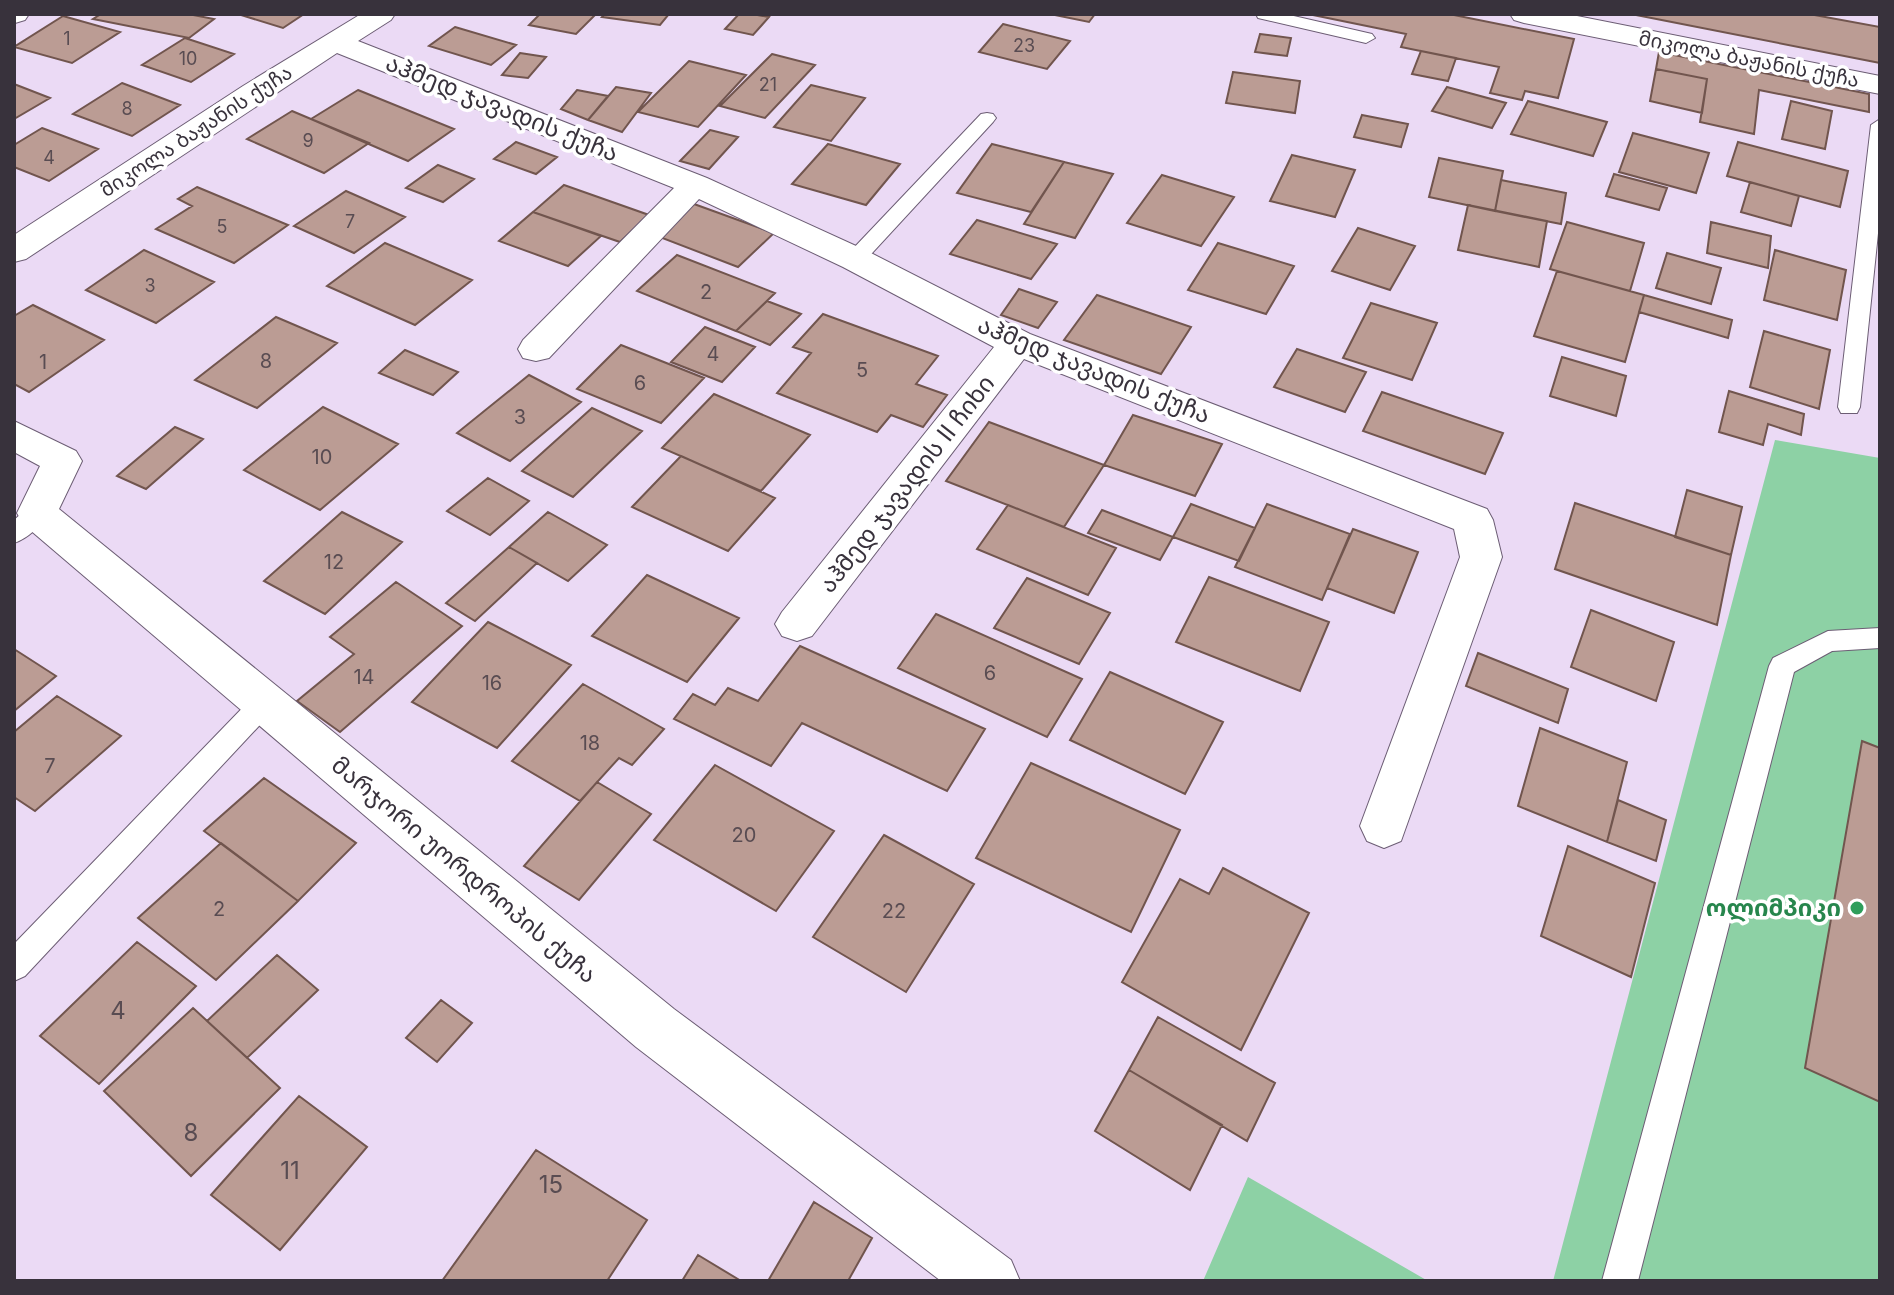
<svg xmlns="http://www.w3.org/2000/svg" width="1894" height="1295" font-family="Inter,'Noto Sans Georgian',sans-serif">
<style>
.green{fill:#8dd1a5}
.building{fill:#bb9c94;stroke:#71554e;stroke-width:2}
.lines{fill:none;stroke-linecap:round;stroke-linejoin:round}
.lane-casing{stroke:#6c5d74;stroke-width:2}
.street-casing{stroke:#6c5d74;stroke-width:2}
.lane{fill:#fff;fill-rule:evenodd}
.street{fill:#fff;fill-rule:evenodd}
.leisure-dot{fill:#2e9e5b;stroke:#fff;stroke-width:3}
.labels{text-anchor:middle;stroke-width:7;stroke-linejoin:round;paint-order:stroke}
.far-number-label{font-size:18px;fill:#594c52}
.far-street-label{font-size:20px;fill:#38323c;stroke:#fff}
.number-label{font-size:20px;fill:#594c52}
.street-label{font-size:24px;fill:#38323c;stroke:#fff}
.leisure-label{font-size:24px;font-weight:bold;fill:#27864d;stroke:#fff;text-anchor:end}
.near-number-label{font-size:24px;fill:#594c52}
</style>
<rect width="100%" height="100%" fill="#ebdaf5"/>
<path class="green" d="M 1775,440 L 1880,458 L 1880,1281 L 1553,1281 Z
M 1248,1177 L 1428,1281 L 1203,1281 Z"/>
<path class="building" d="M 101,14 L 188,14 L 214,19 L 189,38 L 93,19 Z
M 238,14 L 304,14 L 283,28 Z
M 540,14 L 596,14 L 576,34 L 529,25 Z
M 605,14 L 669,14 L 660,25 L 602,17 Z
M 739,14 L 752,14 L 769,17 L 753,35 L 725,29 Z
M 1050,14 L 1095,14 L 1089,22 Z
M 1308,14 L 1449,14 L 1574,39 L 1558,98 L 1525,91 L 1522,100 L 1490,93 L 1499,67 L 1401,47 L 1406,34 Z
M 1631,14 L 1809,14 L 1880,27 L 1880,63 Z
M 63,16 L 120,32 L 72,63 L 14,47 Z
M 1003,24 L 1070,41 L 1047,69 L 979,52 Z
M 455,27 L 516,45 L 491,65 L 429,46 Z
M 1260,34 L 1291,38 L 1287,56 L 1255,52 Z
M 185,38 L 234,54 L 191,82 L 142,65 Z
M 1421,51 L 1456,58 L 1448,81 L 1412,74 Z
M 1659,52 L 1869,94 L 1869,112 L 1759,90 L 1754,134 L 1700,122 L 1707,79 L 1656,69 Z
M 520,53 L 546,57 L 528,78 L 502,75 Z
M 772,54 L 815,65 L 765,118 L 720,106 Z
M 689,61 L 746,75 L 698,127 L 638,112 Z
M 1656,69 L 1707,79 L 1702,113 L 1650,101 Z
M 1233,72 L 1300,81 L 1295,113 L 1226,103 Z
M 122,83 L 180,105 L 132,136 L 73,114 Z
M 14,84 L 50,98 L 14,119 Z
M 811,85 L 865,98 L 831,141 L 774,127 Z
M 616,87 L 651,93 L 622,132 L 588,120 Z
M 1447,87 L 1506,103 L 1492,128 L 1432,111 Z
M 358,90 L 454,129 L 408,161 L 311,119 Z
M 577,90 L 608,96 L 588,120 L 561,109 Z
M 1528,101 L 1607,122 L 1593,156 L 1511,134 Z
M 1791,101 L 1832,111 L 1825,149 L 1782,139 Z
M 292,111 L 311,119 L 369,143 L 324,173 L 247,139 Z
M 1362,115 L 1408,124 L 1401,147 L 1354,137 Z
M 42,128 L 98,149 L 49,181 L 14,167 L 14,145 Z
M 710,130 L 738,137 L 709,169 L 680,161 Z
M 1633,133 L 1709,153 L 1696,193 L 1619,172 Z
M 516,142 L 557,157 L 536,174 L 494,159 Z
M 1738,142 L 1848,171 L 1840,207 L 1727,176 Z
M 828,144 L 900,164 L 866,205 L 792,184 Z
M 992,144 L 1064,162 L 1031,212 L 957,193 Z
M 1292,155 L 1355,170 L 1335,217 L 1270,201 Z
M 1439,158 L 1503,171 L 1495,211 L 1429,197 Z
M 1064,162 L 1113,174 L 1075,238 L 1024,224 Z
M 438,165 L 474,179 L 443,202 L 406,188 Z
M 1614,174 L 1667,188 L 1659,210 L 1606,196 Z
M 1162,175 L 1234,197 L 1201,246 L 1127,223 Z
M 1501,180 L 1566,193 L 1561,224 L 1495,211 Z
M 1750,182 L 1799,196 L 1791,226 L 1741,212 Z
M 564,185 L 649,215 L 620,242 L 533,212 Z
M 197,187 L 288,225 L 234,263 L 156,229 L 192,206 L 178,199 Z
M 346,191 L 405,217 L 354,253 L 294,226 Z
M 694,204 L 774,233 L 738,267 L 657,236 Z
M 1468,205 L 1547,221 L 1539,267 L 1458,250 Z
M 533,212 L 601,236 L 568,266 L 499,241 Z
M 977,220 L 1057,244 L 1031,279 L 950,254 Z
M 1567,222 L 1644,243 L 1630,291 L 1550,269 Z
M 1711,222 L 1771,236 L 1768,268 L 1707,253 Z
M 1358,228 L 1415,246 L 1390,290 L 1332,271 Z
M 385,243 L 472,280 L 415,325 L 327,286 Z
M 1218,243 L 1294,266 L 1266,314 L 1188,290 Z
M 144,250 L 214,282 L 156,323 L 86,290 Z
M 1775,250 L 1846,270 L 1837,320 L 1764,300 Z
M 1667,253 L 1721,268 L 1711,304 L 1656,288 Z
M 677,255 L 775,293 L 736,331 L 637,291 Z
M 1557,271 L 1644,295 L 1625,362 L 1534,336 Z
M 1019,289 L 1057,302 L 1038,328 L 1001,315 Z
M 1097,295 L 1191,327 L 1161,374 L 1064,340 Z
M 1644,295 L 1732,320 L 1728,338 L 1639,312 Z
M 767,301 L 801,314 L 770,345 L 736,331 Z
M 1371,303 L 1437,323 L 1412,380 L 1343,358 Z
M 33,305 L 104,340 L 29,392 L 14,384 L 14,316 Z
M 823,314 L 938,356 L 916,384 L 947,395 L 923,427 L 891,415 L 877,432 L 777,393 L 811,353 L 793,347 Z
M 276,317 L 337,343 L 257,408 L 195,380 Z
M 705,327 L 755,347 L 722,382 L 671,362 Z
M 1764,331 L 1830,350 L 1819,409 L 1750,387 Z
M 621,345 L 704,378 L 661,423 L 577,389 Z
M 1297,349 L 1366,372 L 1345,412 L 1274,387 Z
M 405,350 L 458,372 L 433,395 L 379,373 Z
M 1562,357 L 1626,376 L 1616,416 L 1550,396 Z
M 529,375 L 581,402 L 510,461 L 457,433 Z
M 1729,391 L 1804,414 L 1801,435 L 1768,424 L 1763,445 L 1719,432 Z
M 1382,392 L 1503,433 L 1485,474 L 1363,431 Z
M 714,394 L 810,435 L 761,491 L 662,448 Z
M 323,407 L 398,444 L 320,510 L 244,470 Z
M 592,408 L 642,431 L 573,497 L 522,471 Z
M 1133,415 L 1222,444 L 1195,496 L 1104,465 Z
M 989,422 L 1104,465 L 1064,527 L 946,481 Z
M 175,427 L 203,439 L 146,489 L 117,476 Z
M 681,456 L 775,498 L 728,551 L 632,507 Z
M 488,478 L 529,501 L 490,535 L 447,511 Z
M 1687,490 L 1742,507 L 1731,555 L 1675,537 Z
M 1575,503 L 1731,555 L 1717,625 L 1555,569 Z
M 1191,504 L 1255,528 L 1239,561 L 1173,537 Z
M 1267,504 L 1350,534 L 1322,600 L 1235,567 Z
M 1008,505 L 1116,548 L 1088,595 L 977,549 Z
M 1102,510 L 1173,537 L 1160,560 L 1088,533 Z
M 342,512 L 402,542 L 325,614 L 264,581 Z
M 548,512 L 607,545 L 568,581 L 509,547 Z
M 1353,529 L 1418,552 L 1394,613 L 1327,588 Z
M 509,547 L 537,563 L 475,621 L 446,603 Z
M 647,575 L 739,618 L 687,682 L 592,636 Z
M 1209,577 L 1329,622 L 1300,691 L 1176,642 Z
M 1027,578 L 1110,613 L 1079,664 L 994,628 Z
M 396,582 L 462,626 L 340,732 L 297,701 L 354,654 L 330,637 Z
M 1591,610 L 1674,642 L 1656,701 L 1571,667 Z
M 936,614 L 1082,679 L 1047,737 L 898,668 Z
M 488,622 L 571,665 L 497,748 L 412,702 Z
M 800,646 L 985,729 L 947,791 L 802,723 L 771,766 L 674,719 L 693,694 L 715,705 L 728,688 L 758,701 Z
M 14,649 L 56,676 L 14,711 Z
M 1478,653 L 1568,689 L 1558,723 L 1466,686 Z
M 1110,672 L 1223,722 L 1185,794 L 1070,740 Z
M 583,684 L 664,729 L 632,765 L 619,758 L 580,801 L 512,761 Z
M 57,696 L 121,736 L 35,811 L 14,797 L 14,732 Z
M 1540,728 L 1627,762 L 1607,842 L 1518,806 Z
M 1862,741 L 1880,748 L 1880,1102 L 1805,1068 Z
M 1031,763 L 1180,830 L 1131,932 L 976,858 Z
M 715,765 L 834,831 L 776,911 L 654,840 Z
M 264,778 L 356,843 L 298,901 L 204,831 Z
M 597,782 L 651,814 L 579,900 L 524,866 Z
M 1618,800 L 1666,820 L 1656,861 L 1607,842 Z
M 884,835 L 974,884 L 906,992 L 813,937 Z
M 221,843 L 298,901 L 216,980 L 138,918 Z
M 1568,846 L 1655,883 L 1631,977 L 1541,936 Z
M 1223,868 L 1309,913 L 1241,1050 L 1122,982 L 1180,879 L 1209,894 Z
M 137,942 L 196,986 L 99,1084 L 40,1036 Z
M 277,955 L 318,990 L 247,1058 L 207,1021 Z
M 441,1000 L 472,1023 L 437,1062 L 406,1038 Z
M 193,1008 L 280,1088 L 191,1176 L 104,1091 Z
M 1158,1017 L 1275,1083 L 1247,1141 L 1129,1070 Z
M 1129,1070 L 1222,1125 L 1190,1190 L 1095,1131 Z
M 299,1096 L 367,1147 L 280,1250 L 211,1195 Z
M 536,1150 L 647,1220 L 607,1281 L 442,1281 Z
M 814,1202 L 872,1238 L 848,1281 L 768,1281 Z
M 698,1255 L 741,1281 L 682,1281 Z"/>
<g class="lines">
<g class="lane-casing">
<path id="lane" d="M 1256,14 L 1285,14 L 1372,34 L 1375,38 L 1366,43 L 1258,18 Z
M 987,113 L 993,114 L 996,118 L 993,122 L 862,264 L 848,264 L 845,259 L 848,254 L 981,114 Z
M 1880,119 L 1880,214 L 1860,407 L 1857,413 L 1841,413 L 1838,407 L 1871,125 Z
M 37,504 L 45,507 L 49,513 C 42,525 27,539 14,543 L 14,520 L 29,507 Z
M 1880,628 L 1880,648 L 1832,651 L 1794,672 L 1638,1281 L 1602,1281 L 1769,666 L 1773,658 L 1828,631 Z
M 263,693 L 272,696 L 276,704 L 272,712 L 25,976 L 14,981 L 14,944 L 254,696 Z"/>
</g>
<g class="street-casing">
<path id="street" d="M 14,14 L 29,14 L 25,20 L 15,23 Z
M 361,14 L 395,14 L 391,20 L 358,41 L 707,178 L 867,251 L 1030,334 L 1487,509 L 1493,520 L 1502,557 L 1401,841 L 1384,848 L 1367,841 L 1360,826 L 1460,557 L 1454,529 L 1024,359 L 812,636 L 797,641 L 782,636 L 775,624 L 782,612 L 994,347 L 843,267 L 699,199 L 549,358 L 536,361 L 523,358 L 518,349 L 523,340 L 674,188 L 337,53 L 26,259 L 14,262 L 14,235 L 243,86 Z
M 1510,14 L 1567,14 L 1880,76 L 1880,94 L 1524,23 L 1514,20 Z
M 14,421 L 76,451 L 82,461 L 59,509 L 674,1009 L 1011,1260 L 1020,1281 L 941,1281 L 636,1047 L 23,524 L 17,513 L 40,466 L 14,452 Z"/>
</g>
<use href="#lane" class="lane"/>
<use href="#street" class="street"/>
</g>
<circle class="leisure-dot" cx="1857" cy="908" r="8"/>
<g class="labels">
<g class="far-number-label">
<text x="67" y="45">1</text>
<text x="1024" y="52">23</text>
<text x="188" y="65">10</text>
<text x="768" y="91">21</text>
<text x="127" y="115">8</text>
<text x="308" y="147">9</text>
<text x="49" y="164">4</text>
<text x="350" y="228">7</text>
<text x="222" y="233">5</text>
<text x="150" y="292">3</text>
</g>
<g class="far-street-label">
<text transform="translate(1749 59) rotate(11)" y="7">მიკოლა ბაჟანის ქუჩა</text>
<text transform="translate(196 131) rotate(-33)" y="7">მიკოლა ბაჟანის ქუჩა</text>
</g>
<g class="number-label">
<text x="706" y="299">2</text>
<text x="713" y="361">4</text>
<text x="266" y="368">8</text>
<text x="43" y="369">1</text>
<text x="862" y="377">5</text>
<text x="640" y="390">6</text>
<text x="520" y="424">3</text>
<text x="322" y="464">10</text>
<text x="334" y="569">12</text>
<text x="990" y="680">6</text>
<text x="364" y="684">14</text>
<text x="492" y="690">16</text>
<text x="590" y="750">18</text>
<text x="50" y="773">7</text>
<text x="744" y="842">20</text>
<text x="219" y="916">2</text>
<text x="894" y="918">22</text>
</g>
<g class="street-label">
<text transform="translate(502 108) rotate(22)" y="8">აჰმედ ჯავადის ქუჩა</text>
<text transform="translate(1094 370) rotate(22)" y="8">აჰმედ ჯავადის ქუჩა</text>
<text transform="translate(907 484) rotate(-52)" y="8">აჰმედ ჯავადის II ჩიხი</text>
<text transform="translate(464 870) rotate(40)" y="8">მარჯორი უორდროპის ქუჩა</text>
</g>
<g class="leisure-label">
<text x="1841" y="916">ოლიმპიკი</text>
</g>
<g class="near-number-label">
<text x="118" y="1019">4</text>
<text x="191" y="1141">8</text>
<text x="290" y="1179">11</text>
<text x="551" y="1193">15</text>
</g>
</g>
<rect width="1894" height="1295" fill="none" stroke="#38323c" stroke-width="32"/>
</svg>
